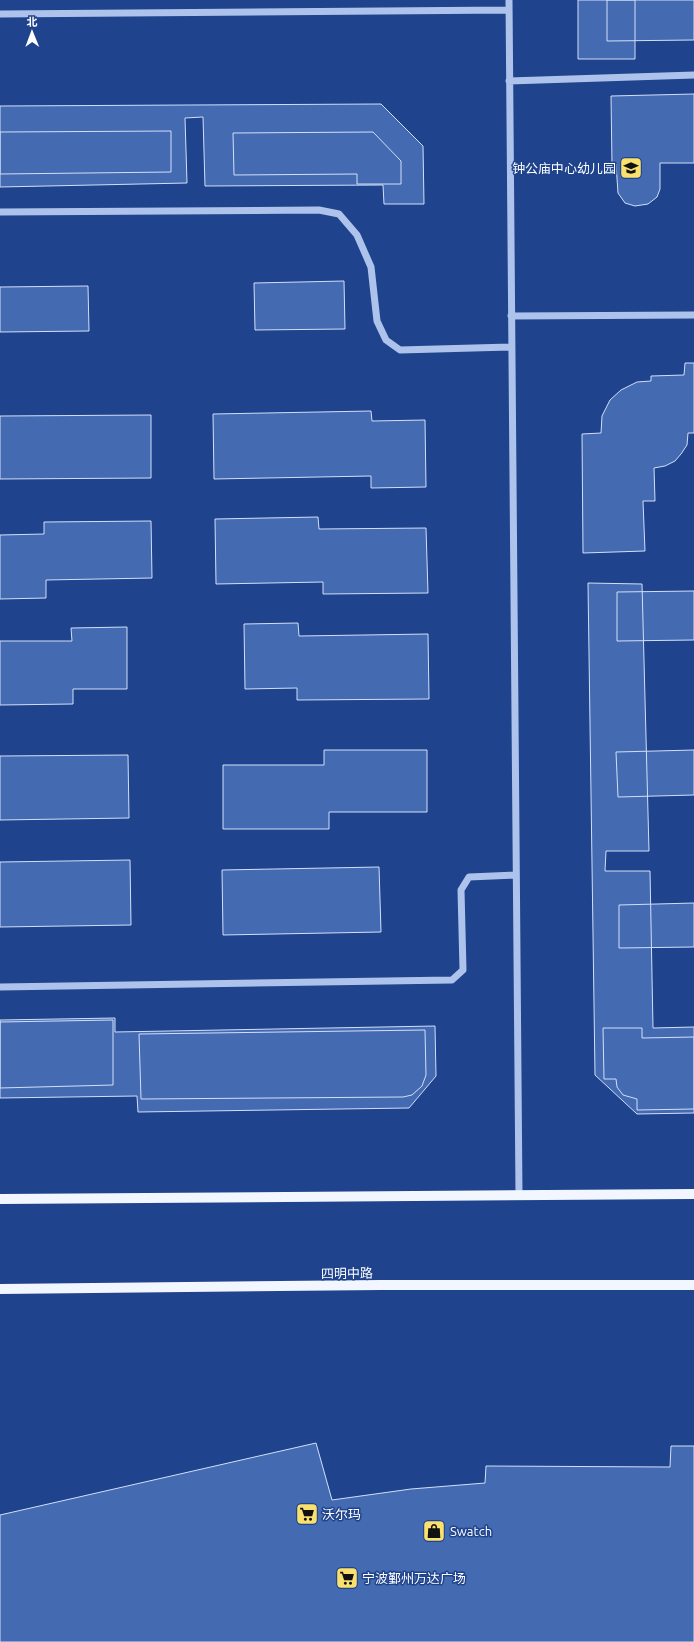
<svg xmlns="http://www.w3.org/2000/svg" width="694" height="1642" font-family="Ubuntu,'Noto Sans SC',sans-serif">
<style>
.building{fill:#446ab2;stroke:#d2dff9}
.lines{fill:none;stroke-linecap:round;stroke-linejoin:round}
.minor{stroke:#adc3ec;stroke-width:7}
.major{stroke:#f2f6ff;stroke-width:10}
.labels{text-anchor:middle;stroke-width:3;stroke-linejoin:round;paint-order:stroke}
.poi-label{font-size:13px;fill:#fff;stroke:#1f438c;text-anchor:start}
.street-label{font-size:13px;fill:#fff;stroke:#1f438c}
</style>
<rect width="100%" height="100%" fill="#1f438c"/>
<path class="building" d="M 578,0 L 635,0 L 635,59 L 578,59 Z
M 607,0 L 694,0 L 694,40 L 607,41 Z
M 694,94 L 694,163 L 660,163 L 660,189 L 657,197 L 648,204 L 635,206 L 625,203 L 618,193 L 616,164 L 612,165 L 611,96 Z
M 381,104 L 423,146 L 424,204 L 384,204 L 383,185 L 205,186 L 203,117 L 185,118 L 187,183 L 0,187 L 0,106 Z
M 171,131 L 171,172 L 0,174 L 0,132 Z
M 373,132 L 401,161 L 401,184 L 357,184 L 357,174 L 234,175 L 233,133 Z
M 344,281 L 345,329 L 255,330 L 254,283 Z
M 88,286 L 89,331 L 0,332 L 0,287 Z
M 685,363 L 694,363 L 694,433 L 688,433 L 687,445 L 681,454 L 675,461 L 665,466 L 654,468 L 655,501 L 643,501 L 645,551 L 583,553 L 582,434 L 601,433 L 602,416 L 610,400 L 621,390 L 637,382 L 651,381 L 651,376 L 684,375 Z
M 371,411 L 372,421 L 425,420 L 426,487 L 371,488 L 371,476 L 214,479 L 213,414 Z
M 151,415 L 151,478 L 0,479 L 0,416 Z
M 318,517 L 319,529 L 426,528 L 428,593 L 323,594 L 323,582 L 216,584 L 215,519 Z
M 151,521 L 152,578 L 46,580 L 46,598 L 0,599 L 0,535 L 44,534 L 44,522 Z
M 588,583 L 642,584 L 649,851 L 606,851 L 605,871 L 650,871 L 653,1028 L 694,1027 L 694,1113 L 637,1114 L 595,1075 Z
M 694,591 L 694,640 L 617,641 L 617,592 Z
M 298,623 L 299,636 L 428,634 L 429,699 L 297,700 L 297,688 L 245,689 L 244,624 Z
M 127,627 L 127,689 L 73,689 L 73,704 L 0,705 L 0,641 L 72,641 L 71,628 Z
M 324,750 L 427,750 L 427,812 L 329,812 L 329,829 L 223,829 L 223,765 L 324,765 Z
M 694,750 L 694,795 L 618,797 L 616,752 Z
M 128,755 L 129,818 L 0,820 L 0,756 Z
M 130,860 L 131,925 L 0,927 L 0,862 Z
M 379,867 L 381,932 L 223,935 L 222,870 Z
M 694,903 L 694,947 L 619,948 L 619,905 Z
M 115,1018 L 115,1032 L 435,1026 L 436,1076 L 409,1108 L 138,1112 L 137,1096 L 0,1098 L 0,1020 Z
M 113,1020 L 113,1085 L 0,1088 L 0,1022 Z
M 603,1028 L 642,1028 L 642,1038 L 694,1037 L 694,1109 L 637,1110 L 637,1099 L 623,1095 L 617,1087 L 616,1079 L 604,1079 Z
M 425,1030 L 426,1075 L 422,1086 L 412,1095 L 403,1097 L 141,1099 L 139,1034 Z
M 316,1443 L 332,1500 L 411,1489 L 485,1483 L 486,1466 L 670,1467 L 671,1446 L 694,1446 L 694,1642 L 0,1642 L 0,1515 Z"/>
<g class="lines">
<path class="minor" d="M 509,0 L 519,1195
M 0,14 L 509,10
M 509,81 L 694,75
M 0,212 L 319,210 L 339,214 L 357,235 L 371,267 L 377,321 L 386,340 L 400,350 L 512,347
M 511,316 L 694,315
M 0,987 L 452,980 L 463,970 L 461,890 L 469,877 L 516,875"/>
<path class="major" d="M 0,1199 L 694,1194
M 0,1289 L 381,1285 L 694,1285"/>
</g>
<defs>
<g id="school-square" transform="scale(1.15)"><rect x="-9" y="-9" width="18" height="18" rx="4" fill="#fae06d" stroke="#1f438c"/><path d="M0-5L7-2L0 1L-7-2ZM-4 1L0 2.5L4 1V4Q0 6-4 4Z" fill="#111"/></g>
<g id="supermarket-square" transform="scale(1.15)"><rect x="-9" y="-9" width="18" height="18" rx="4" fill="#fae06d" stroke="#1f438c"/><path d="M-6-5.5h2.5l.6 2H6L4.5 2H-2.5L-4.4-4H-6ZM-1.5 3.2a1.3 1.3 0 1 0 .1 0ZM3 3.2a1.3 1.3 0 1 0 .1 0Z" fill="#111"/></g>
<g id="shop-square" transform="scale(1.15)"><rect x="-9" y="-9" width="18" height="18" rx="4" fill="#fae06d" stroke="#1f438c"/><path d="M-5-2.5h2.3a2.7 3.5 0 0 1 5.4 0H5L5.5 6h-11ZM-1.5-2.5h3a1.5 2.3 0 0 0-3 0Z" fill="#111"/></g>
</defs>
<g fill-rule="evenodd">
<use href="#school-square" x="631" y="168"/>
<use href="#supermarket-square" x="307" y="1514"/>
<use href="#shop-square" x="434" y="1531"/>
<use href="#supermarket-square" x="347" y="1578"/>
</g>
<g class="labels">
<g class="poi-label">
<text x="616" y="173" text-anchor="end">钟公庙中心幼儿园</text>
<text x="322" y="1519">沃尔玛</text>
<text x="450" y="1536">Swatch</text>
<text x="362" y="1583">宁波鄞州万达广场</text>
</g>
<g class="street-label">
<text transform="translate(347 1273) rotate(-1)" y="5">四明中路</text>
</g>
</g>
<g transform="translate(32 32) rotate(359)" stroke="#1f438c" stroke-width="3" paint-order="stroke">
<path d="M0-3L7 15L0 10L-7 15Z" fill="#ffffff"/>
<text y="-6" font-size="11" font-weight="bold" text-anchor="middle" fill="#ffffff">北</text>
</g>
</svg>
